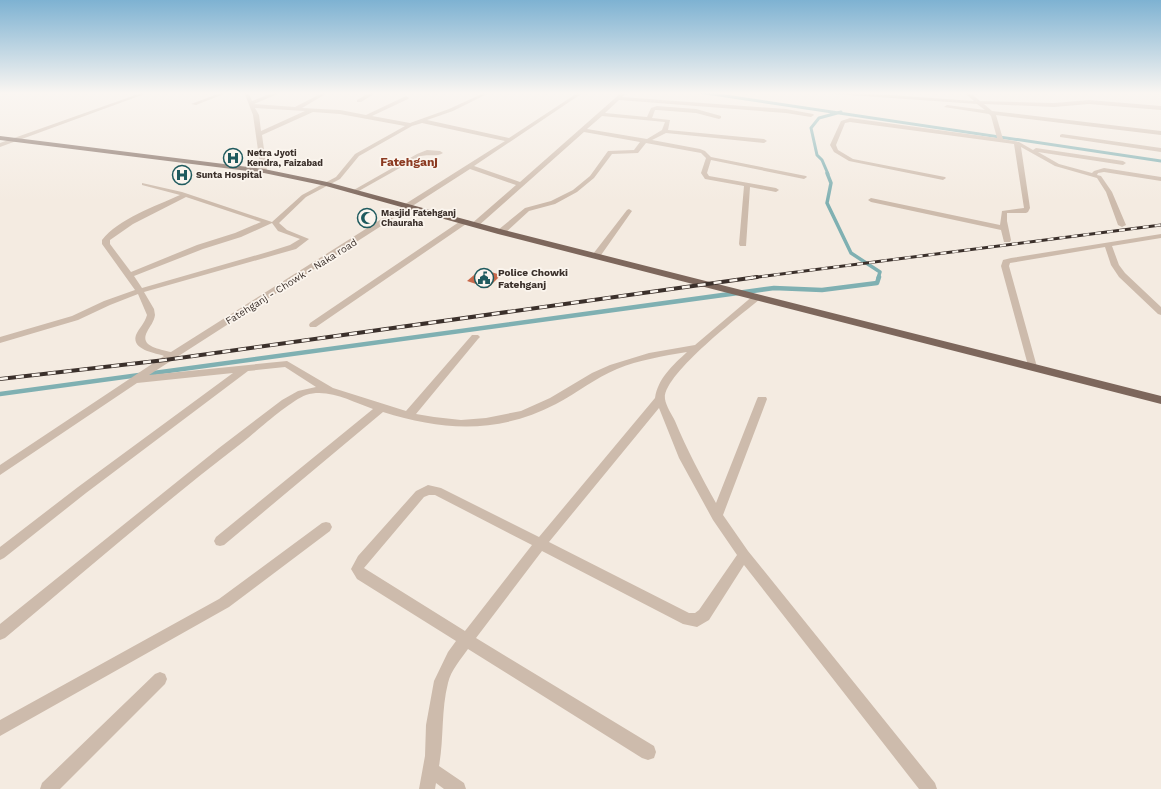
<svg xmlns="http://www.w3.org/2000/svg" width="1161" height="789" font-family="'Work Sans',sans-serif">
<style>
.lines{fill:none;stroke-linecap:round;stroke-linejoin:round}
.stream-far2{stroke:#7fb0b2;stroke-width:3}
.stream-far1{stroke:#7fb0b2;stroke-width:3.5}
.stream{stroke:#7fb0b2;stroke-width:4.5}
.building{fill:#c8694b}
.minor{fill:#cdbbac;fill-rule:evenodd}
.major{fill:#7d675c;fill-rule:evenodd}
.rail-far1-casing{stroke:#3b302b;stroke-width:3}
.rail-casing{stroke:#3b302b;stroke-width:4}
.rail-far1{stroke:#fbf5ee;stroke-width:2;stroke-dasharray:6;stroke-linecap:butt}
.rail{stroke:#fbf5ee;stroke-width:2.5;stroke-dasharray:8;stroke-linecap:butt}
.labels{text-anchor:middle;stroke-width:3.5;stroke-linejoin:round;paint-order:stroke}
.far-poi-label{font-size:9px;font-weight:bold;fill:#3b302b;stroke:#fbf5ee;text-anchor:start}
.poi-label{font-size:10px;font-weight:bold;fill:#3b302b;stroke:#fbf5ee;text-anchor:start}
.street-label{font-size:10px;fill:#3b302b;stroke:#fbf5ee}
.far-district-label{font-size:12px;font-weight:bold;fill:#8c3b22;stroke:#fbf5ee}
</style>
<rect width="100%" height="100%" fill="#f4ebe1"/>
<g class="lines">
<path class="stream-far2" d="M 699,92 L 1161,161
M 828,174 L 822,160 L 817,155 L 811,128 L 819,118 L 841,112"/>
<path class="stream-far1" d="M 827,173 L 831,183 L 827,203 L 851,253 L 880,272 L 878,278"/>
<path class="stream" d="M 0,394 L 774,288 L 822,290 L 877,283 L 879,277"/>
</g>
<path class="building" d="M 481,269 L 501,275 L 488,288 L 467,281 Z"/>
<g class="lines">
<path class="minor" d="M 144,92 L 150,92 L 0,147 L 0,143 Z
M 223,92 L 229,92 L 196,105 L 191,104 Z
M 244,92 L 248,92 L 252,101 L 275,92 L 280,92 L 280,93 L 254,104 L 295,107 L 324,92 L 329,92 L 302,108 L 340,110 L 366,115 L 406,96 L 409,98 L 408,99 L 372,116 L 410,123 L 449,109 L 486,92 L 491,92 L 453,111 L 427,120 L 509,138 L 579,92 L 584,92 L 474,166 L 520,182 L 622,92 L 627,92 L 622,97 L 786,109 L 813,114 L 814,115 L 811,117 L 786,113 L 619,100 L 605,113 L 647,117 L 651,108 L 657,106 L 696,109 L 721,116 L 721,118 L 719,119 L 696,113 L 657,110 L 655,110 L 652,118 L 670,120 L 668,130 L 764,139 L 767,141 L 764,143 L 666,133 L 652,140 L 700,149 L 705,151 L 711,157 L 806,176 L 807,177 L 804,179 L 711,160 L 707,173 L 709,176 L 776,188 L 779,190 L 776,192 L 750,187 L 746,246 L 740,246 L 739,244 L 744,186 L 705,179 L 701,173 L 706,158 L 701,153 L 646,143 L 638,153 L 612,154 L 594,178 L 577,192 L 555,204 L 529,211 L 504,234 L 498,234 L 498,230 L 525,208 L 551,201 L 573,190 L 590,176 L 608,151 L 634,150 L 640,142 L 584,132 L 477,227 L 474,227 L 470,225 L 516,185 L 470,169 L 149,375 L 287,361 L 333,388 L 406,411 L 472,335 L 478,335 L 480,337 L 478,339 L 416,414 L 434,417 L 461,420 L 486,418 L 521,411 L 550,398 L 592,373 L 610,365 L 649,353 L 695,345 L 754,295 L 760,295 L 761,297 L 760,299 C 741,315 662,375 665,399 C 666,406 672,415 675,421 C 687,450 701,476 716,503 L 757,399 L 758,397 L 766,397 L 767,399 L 723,515 L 748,551 L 935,783 L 937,789 L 919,789 L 744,565 L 709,620 L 697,627 L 683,624 L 542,551 L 476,638 L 654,746 L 656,752 L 654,758 L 648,760 L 642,758 L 468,649 C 461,659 451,670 448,683 C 441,710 444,739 439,766 L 464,783 L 466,789 L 444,789 L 436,783 L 435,789 L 419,789 L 425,756 L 426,725 L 434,681 L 448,652 L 456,641 L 357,579 L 351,569 L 358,556 L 416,491 L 428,485 L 441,488 L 539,537 L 655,398 C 658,378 673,365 687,352 C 663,356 639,360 617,369 C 595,378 577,393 556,404 C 499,434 443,431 383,412 L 224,545 L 220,546 L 216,545 L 214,541 L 216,537 L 373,409 C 352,402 329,388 306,395 C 290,401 258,430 243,442 C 162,504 84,572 5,638 L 0,640 L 0,624 L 219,448 L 282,400 L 298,391 L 316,387 L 285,367 L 248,371 L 86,493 L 4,558 L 0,560 L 0,547 L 78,487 L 233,373 L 137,383 L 0,475 L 0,465 L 164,356 C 155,353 131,350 136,335 C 139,328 145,323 147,315 L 138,294 L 110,305 L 78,320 L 0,343 L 0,337 L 72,316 L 104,301 L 135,290 L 102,244 L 102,240 C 118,219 156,206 180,195 L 142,185 L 142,183 L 182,192 L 272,222 L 302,195 L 336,177 L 355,154 L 405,126 L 340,114 L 313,112 L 262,135 L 267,171 L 264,173 L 261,171 L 253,115 ZM 255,108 L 305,111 L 261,131 L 259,115 ZM 602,116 L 665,122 L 662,130 L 647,139 L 587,129 ZM 422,123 L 505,141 L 171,352 C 161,349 139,347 147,332 C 150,326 154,322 155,315 L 154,309 L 144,292 L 296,249 L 309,239 L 287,230 L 279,223 L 306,197 L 340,179 L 359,156 L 412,126 ZM 186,197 L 261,222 L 235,233 L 197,245 L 131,272 L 110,244 L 110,240 L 133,224 ZM 272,223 L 278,231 L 300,239 L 290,245 L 271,251 L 142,288 L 134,276 L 203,249 L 241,237 ZM 659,408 L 679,458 L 713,520 L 737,555 L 699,610 L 695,613 L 689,613 L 549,542 ZM 429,495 L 435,495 L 532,545 L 465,631 L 364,568 L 424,497 Z
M 371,92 L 377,92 L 361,102 L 357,102 L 357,100 Z
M 832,92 L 848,92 L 974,101 L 963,92 L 969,92 L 980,101 L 1054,103 L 1089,100 L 1161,106 L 1161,110 L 1089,104 L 1054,107 L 984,104 L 992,111 L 1161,131 L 1161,135 L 996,115 L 1003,139 L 1019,142 L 1033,150 L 1036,148 L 1123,161 L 1126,163 L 1123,165 L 1038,152 L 1059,164 L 1092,173 L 1094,171 L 1104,168 L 1161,177 L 1161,181 L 1104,172 L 1098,173 L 1097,175 L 1101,176 L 1112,192 L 1126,225 L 1122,227 L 1118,225 L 1106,192 L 1097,178 L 1055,166 L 1021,147 L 1030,208 L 1028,212 L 1026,213 L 1007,213 L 1007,221 L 1011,240 L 1010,242 L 1004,242 L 1001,230 L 871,202 L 868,200 L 871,198 L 1000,225 L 1002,211 L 1024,208 L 1014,144 L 850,122 L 845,123 L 836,145 L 838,150 L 853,159 L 945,177 L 946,178 L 943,180 L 849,161 L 834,152 L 830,145 L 841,121 L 850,118 L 997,138 L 991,116 L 989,114 L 944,107 L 947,105 L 985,110 L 977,104 L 835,94 Z
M 1062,134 L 1161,148 L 1161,152 L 1060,137 L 1060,135 Z
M 427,150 L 440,151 L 443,153 C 437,157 428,154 421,156 L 357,192 L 352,191 L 417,154 Z
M 629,209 L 632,211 L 599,258 L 593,258 L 593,254 L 627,210 Z
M 462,220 L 468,220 L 469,222 L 316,327 L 310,327 L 309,325 L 310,323 Z
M 1161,234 L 1161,238 L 1112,246 L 1119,265 L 1125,273 L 1161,307 L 1161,315 L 1158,314 L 1119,277 L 1111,265 L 1105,247 L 1010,263 L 1009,266 L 1037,367 L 1035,369 L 1029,369 L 1001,266 L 1003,260 L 1011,258 Z
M 326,522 L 330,523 L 332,527 L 330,531 L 229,607 L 0,736 L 0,720 L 219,599 L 322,523 Z
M 160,672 L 165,674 L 167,679 L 165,684 L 60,789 L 40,789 L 42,783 L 155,674 Z"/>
<path class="major" d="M 0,136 L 264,169 L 327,182 L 504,230 L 1161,396 L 1161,404 L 498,234 L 326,186 L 264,173 L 0,140 Z"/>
<g class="rail-far1-casing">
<path id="rail-far1" d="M 750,278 L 1161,225"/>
</g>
<g class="rail-casing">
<path id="rail" d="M 0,379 L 165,360 L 757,277"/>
</g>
<use href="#rail-far1" class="rail-far1"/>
<use href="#rail" class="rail"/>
</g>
<linearGradient id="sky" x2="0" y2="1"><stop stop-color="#7eb2d2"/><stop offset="0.46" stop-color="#faf6f2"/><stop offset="1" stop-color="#faf6f2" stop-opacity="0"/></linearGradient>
<rect width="1161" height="202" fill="url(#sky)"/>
<defs>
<g id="hospital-ring" transform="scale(1)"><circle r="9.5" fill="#fbf5ee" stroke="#1f5a5e" stroke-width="1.5"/><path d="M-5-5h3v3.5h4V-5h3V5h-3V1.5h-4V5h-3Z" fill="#1f5a5e"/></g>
<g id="mosque-ring" transform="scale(1)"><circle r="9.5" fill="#fbf5ee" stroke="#1f5a5e" stroke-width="1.5"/><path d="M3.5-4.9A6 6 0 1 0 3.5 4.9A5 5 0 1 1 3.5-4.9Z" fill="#1f5a5e"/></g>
<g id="civic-ring" transform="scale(1)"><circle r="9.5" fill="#fbf5ee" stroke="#1f5a5e" stroke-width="1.5"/><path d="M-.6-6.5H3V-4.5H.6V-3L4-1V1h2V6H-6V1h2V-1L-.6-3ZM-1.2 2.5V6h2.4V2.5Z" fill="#1f5a5e"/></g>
</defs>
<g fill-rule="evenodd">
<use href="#hospital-ring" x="233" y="158"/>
<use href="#hospital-ring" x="182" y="175"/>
<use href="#mosque-ring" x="367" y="218"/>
<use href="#civic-ring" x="484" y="278"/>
</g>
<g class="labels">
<g class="far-poi-label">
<text x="247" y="156">Netra Jyoti<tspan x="247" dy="10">Kendra, Faizabad</tspan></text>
<text x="196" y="178">Sunta Hospital</text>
<text x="381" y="216">Masjid Fatehganj<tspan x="381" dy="10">Chauraha</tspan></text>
</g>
<g class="poi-label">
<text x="498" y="276">Police Chowki<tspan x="498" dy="12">Fatehganj</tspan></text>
</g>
<g class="street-label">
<text transform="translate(291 281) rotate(-32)" y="4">Fatehganj - Chowk - Naka road</text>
</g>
<g class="far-district-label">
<text x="409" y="166">Fatehganj</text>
</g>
</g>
</svg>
